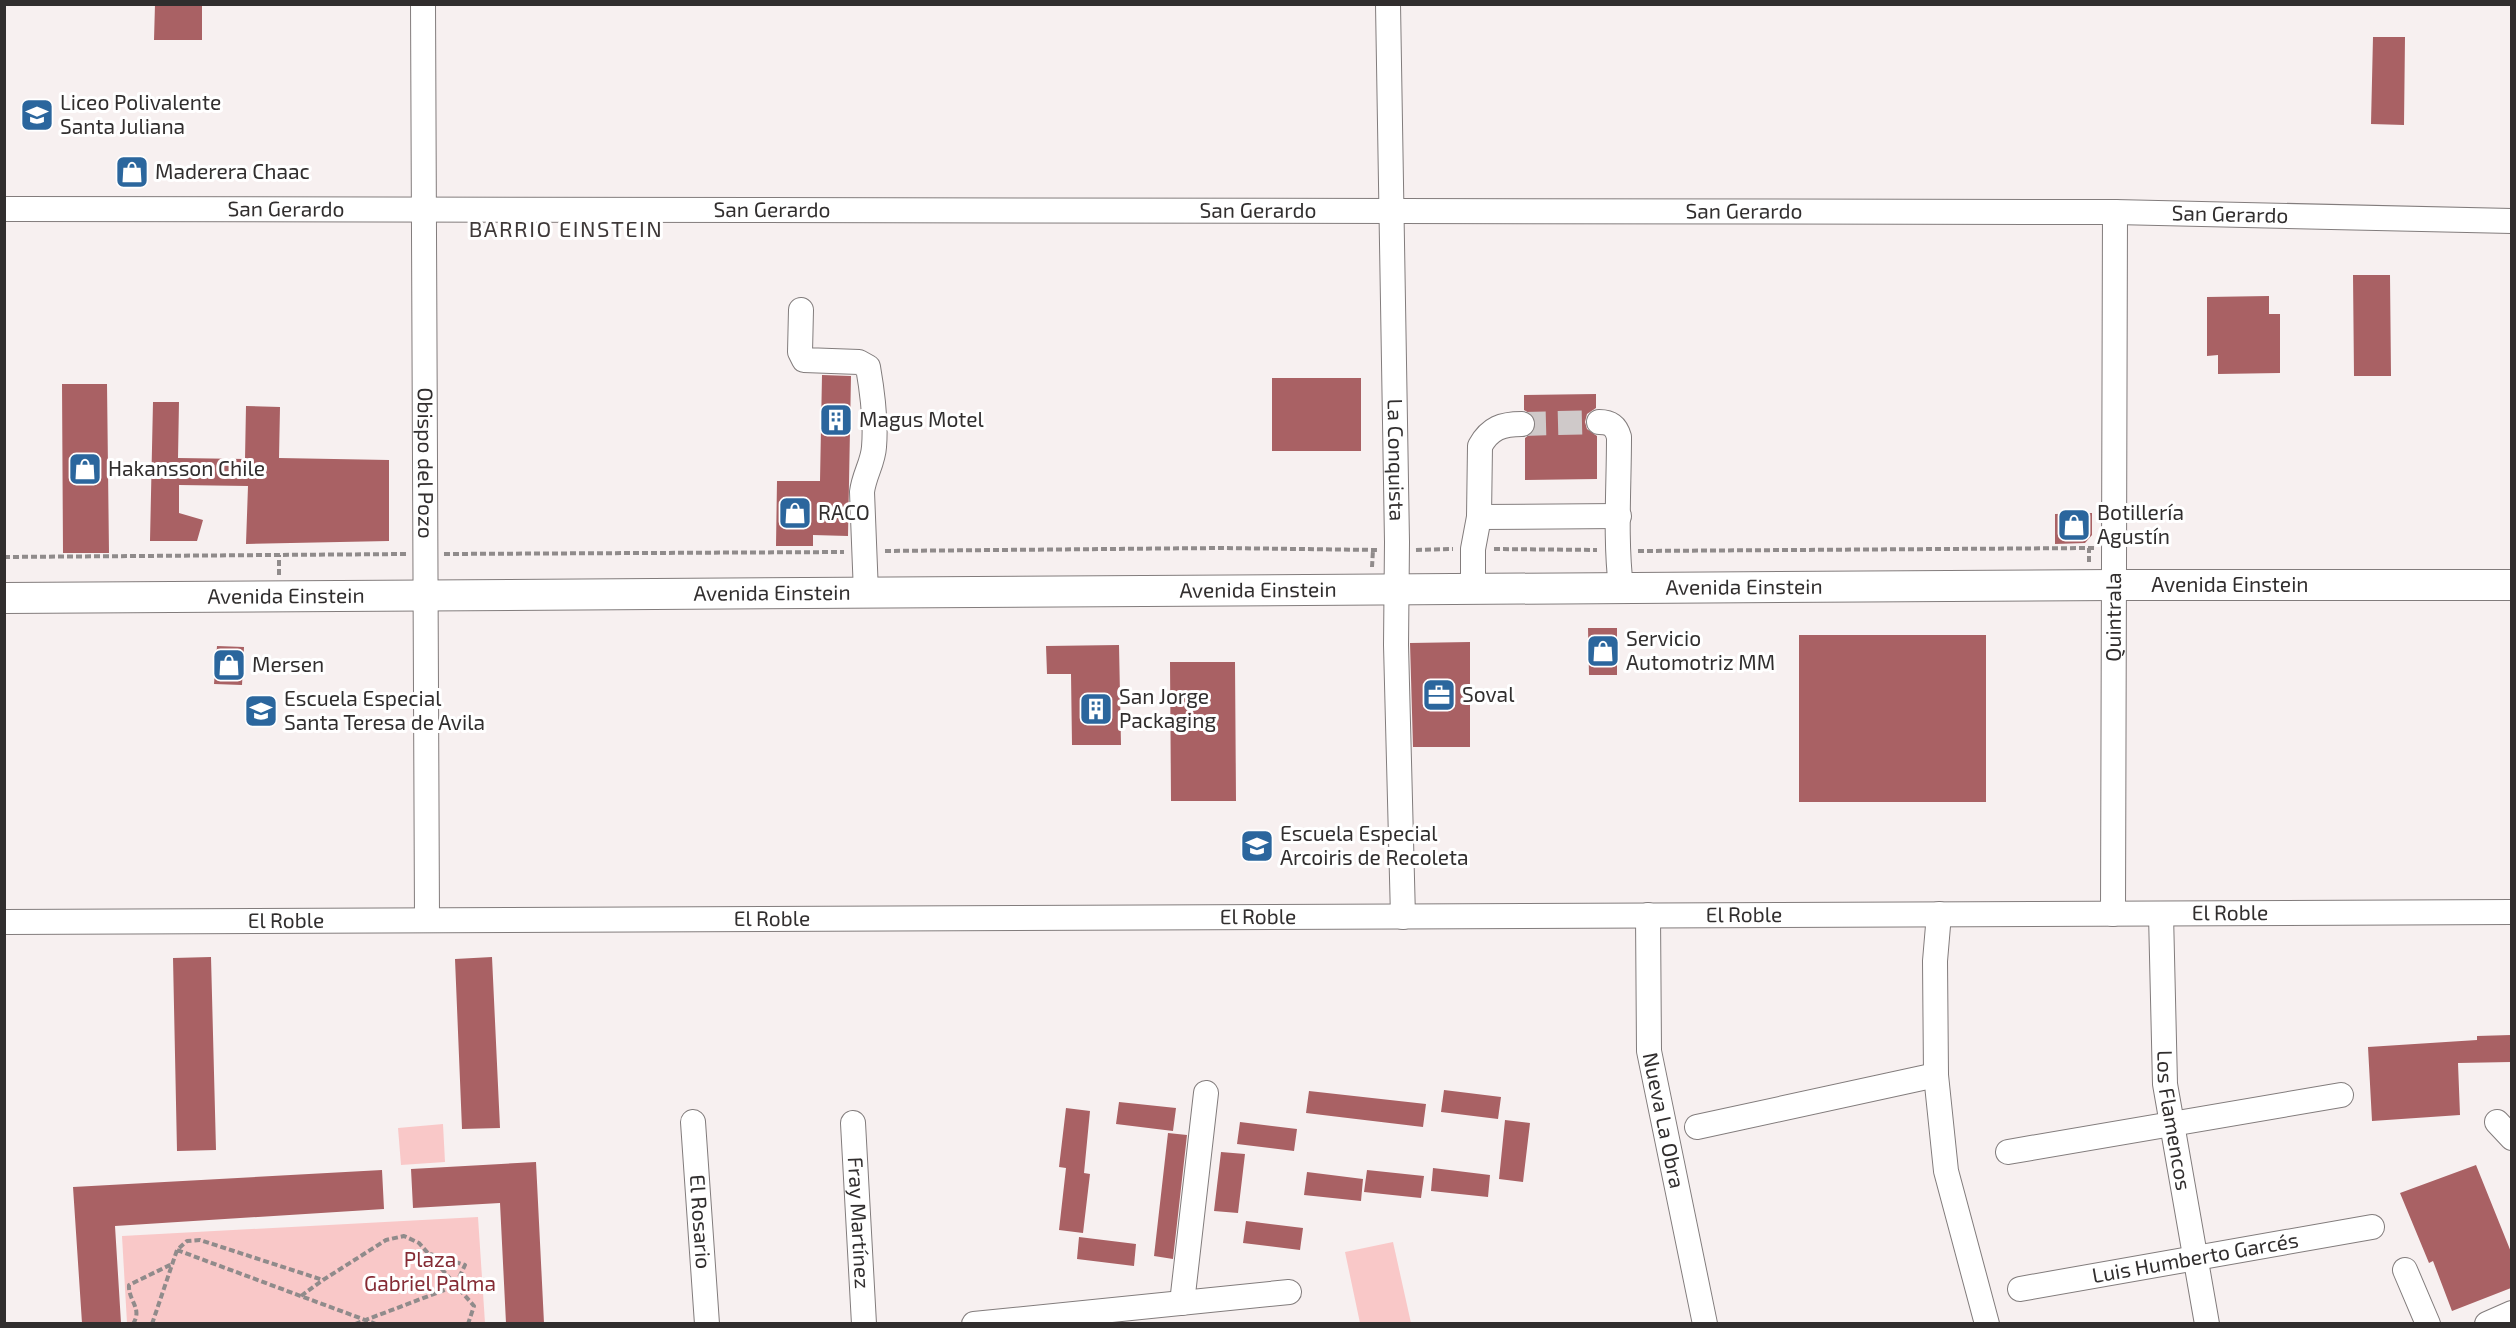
<svg xmlns="http://www.w3.org/2000/svg" width="2516" height="1328" font-family="'Exo 2',sans-serif">
<style>
.green{fill:#f9c8c8}
.building{fill:#a96164}
.lines{fill:none;stroke-linecap:round;stroke-linejoin:round}
.minor-tunnel{stroke:#cfc9c9;stroke-width:24;stroke-dasharray:24 12;stroke-linecap:butt}
.minor-casing{stroke:#827c7c;stroke-width:26}
.major-casing{stroke:#827c7c;stroke-width:32}
.path{stroke:#908b8b;stroke-width:4;stroke-dasharray:6 3;stroke-linecap:butt}
.minor{stroke:#fff;stroke-width:24}
.major{stroke:#fff;stroke-width:30}
.labels{text-anchor:middle;stroke-width:6;stroke-linejoin:round;paint-order:stroke}
.poi-label{font-size:21px;fill:#312e2e;stroke:#fff;text-anchor:start}
.street-label{font-size:21px;fill:#312e2e;stroke:#fff}
.park-label{font-size:21px;fill:#852b34;stroke:#fff}
.neighbourhood-label{font-size:22px;letter-spacing:1.5px;fill:#3f3939;stroke:#fff}
</style>
<rect width="100%" height="100%" fill="#f7f0f0"/>
<path class="green" d="M 443,1124 L 445,1162 L 401,1165 L 398,1128 Z
M 478,1217 L 485,1323 L 127,1323 L 122,1236 Z
M 1393,1242 L 1411,1323 L 1360,1323 L 1345,1252 Z"/>
<path class="building" d="M 155,4 L 202,4 L 202,40 L 154,40 Z
M 2373,37 L 2405,37 L 2404,125 L 2371,124 Z
M 2353,275 L 2390,275 L 2391,376 L 2354,376 Z
M 2269,296 L 2269,314 L 2280,314 L 2280,373 L 2218,374 L 2218,355 L 2207,356 L 2207,297 Z
M 822,375 L 851,376 L 848,536 L 813,535 L 813,546 L 776,546 L 777,481 L 820,481 Z
M 1272,378 L 1361,378 L 1361,451 L 1272,451 Z
M 62,384 L 107,384 L 109,553 L 63,553 Z
M 1596,394 L 1596,408 L 1587,414 L 1585,422 L 1587,429 L 1597,436 L 1597,479 L 1525,480 L 1525,438 L 1534,431 L 1536,424 L 1534,416 L 1524,410 L 1524,395 Z
M 153,402 L 179,402 L 178,458 L 245,459 L 246,406 L 280,407 L 279,458 L 389,460 L 389,541 L 246,544 L 248,486 L 179,485 L 179,513 L 203,520 L 197,541 L 150,541 Z
M 2092,513 L 2092,535 L 2085,543 L 2055,544 L 2055,514 Z
M 1588,628 L 1617,628 L 1617,675 L 1589,675 Z
M 1799,635 L 1986,635 L 1986,802 L 1799,802 Z
M 1470,642 L 1470,747 L 1413,747 L 1410,643 Z
M 1119,645 L 1121,745 L 1072,745 L 1071,674 L 1047,674 L 1046,646 Z
M 217,646 L 244,647 L 242,685 L 214,684 Z
M 1170,662 L 1235,662 L 1236,801 L 1171,801 Z
M 211,957 L 216,1150 L 177,1151 L 173,958 Z
M 492,957 L 500,1128 L 462,1129 L 455,959 Z
M 2511,1035 L 2511,1062 L 2458,1063 L 2460,1115 L 2372,1121 L 2368,1047 L 2477,1040 L 2477,1036 Z
M 1444,1090 L 1501,1097 L 1498,1119 L 1441,1112 Z
M 1309,1091 L 1426,1104 L 1423,1127 L 1306,1113 Z
M 1119,1102 L 1176,1108 L 1173,1131 L 1116,1124 Z
M 1066,1108 L 1090,1111 L 1084,1173 L 1090,1174 L 1083,1233 L 1059,1230 L 1066,1168 L 1059,1167 Z
M 1505,1120 L 1530,1123 L 1523,1182 L 1499,1179 Z
M 1240,1122 L 1297,1129 L 1294,1151 L 1237,1144 Z
M 1168,1133 L 1187,1135 L 1173,1259 L 1154,1256 Z
M 1221,1152 L 1245,1154 L 1238,1213 L 1214,1211 Z
M 536,1162 L 544,1323 L 506,1323 L 500,1203 L 413,1208 L 411,1169 Z
M 2476,1165 L 2511,1252 L 2511,1288 L 2452,1311 L 2433,1261 L 2429,1263 L 2400,1193 Z
M 1433,1168 L 1490,1175 L 1488,1197 L 1431,1191 Z
M 382,1170 L 384,1209 L 115,1226 L 121,1323 L 82,1323 L 73,1187 Z
M 1367,1170 L 1424,1176 L 1421,1198 L 1364,1192 Z
M 1307,1172 L 1363,1179 L 1361,1201 L 1304,1195 Z
M 1246,1221 L 1303,1228 L 1300,1250 L 1243,1243 Z
M 1079,1237 L 1136,1244 L 1134,1266 L 1077,1259 Z"/>
<g class="lines">
<path class="minor-tunnel" d="M 1522,424 L 1599,422"/>
<g class="minor-casing">
<g id="minor">
<path id="s1" d="M 423,4 L 427,920"/>
<path id="s2" d="M 1388,4 L 1397,542 L 1396,645 L 1403,917"/>
<path id="s3" d="M 4,209 L 2115,212 L 2512,221"/>
<path d="M 801,310 L 800,352 L 804,360 L 859,362 L 868,367 C 872,390 876,424 874,447 C 873,463 864,475 862,492 L 866,593"/>
<path d="M 1599,422 C 1611,422 1616,426 1619,437 C 1619,488 1615,538 1621,588"/>
<path d="M 1479,517 L 1619,516"/>
<path d="M 1473,589 L 1473,549 L 1479,517 L 1480,446 C 1490,428 1502,424 1522,424"/>
<path d="M 1939,914 L 1935,961 L 1936,1075 L 1946,1171 L 1987,1324"/>
<path id="s4" d="M 2113,914 L 2115,212"/>
<path id="s5" d="M 2161,914 L 2165,1084 L 2207,1324"/>
<path id="s6" d="M 1648,915 L 1649,1051 L 1705,1324"/>
<path id="s7" d="M 4,922 L 2512,912"/>
<path id="s8" d="M 693,1122 L 707,1324"/>
<path d="M 2497,1122 L 2512,1138"/>
<path id="s9" d="M 853,1123 L 864,1324"/>
<path d="M 1697,1127 L 1936,1075"/>
<path d="M 2008,1152 L 2341,1095"/>
<path d="M 2405,1270 L 2428,1324"/>
<path id="s10" d="M 2020,1289 L 2372,1227"/>
<path d="M 1182,1303 L 1206,1093"/>
<path d="M 974,1324 L 1289,1292"/>
<path d="M 2487,1324 L 2512,1313"/>
</g>
</g>
<g class="major-casing">
<g id="major">
<path id="s11" d="M 4,598 L 2114,585 L 2512,585"/>
</g>
</g>
<path class="path" d="M 1494,549 L 1597,550
M 1416,550 L 1453,549
M 885,551 L 1220,548 L 1378,550
M 1638,551 L 2095,548
M 444,554 L 844,552
M 4,557 L 406,554
M 2089,562 L 2089,548
M 1372,567 L 1373,550
M 279,575 L 279,555
M 177,1250 L 376,1324
M 301,1296 L 323,1280 L 386,1240 L 404,1236 L 419,1243 L 474,1306 L 468,1324
M 133,1324 C 143,1308 128,1301 129,1285 L 172,1264
M 152,1324 L 177,1250 L 187,1241 L 200,1240 L 323,1280
M 355,1324 L 455,1286 L 465,1265 L 430,1254"/>
<use href="#minor" class="minor"/>
<use href="#major" class="major"/>
</g>
<defs>
<g id="school-square" transform="scale(1.725)"><rect x="-9" y="-9" width="18" height="18" rx="4" fill="#2b669d" stroke="#fff"/><path d="M0-5L7-2L0 1L-7-2ZM-4 1L0 2.5L4 1V4Q0 6-4 4Z" fill="#fff"/></g>
<g id="shop-square" transform="scale(1.725)"><rect x="-9" y="-9" width="18" height="18" rx="4" fill="#2b669d" stroke="#fff"/><path d="M-5-2.5h2.3a2.7 3.5 0 0 1 5.4 0H5L5.5 6h-11ZM-1.5-2.5h3a1.5 2.3 0 0 0-3 0Z" fill="#fff"/></g>
<g id="building-square" transform="scale(1.725)"><rect x="-9" y="-9" width="18" height="18" rx="4" fill="#2b669d" stroke="#fff"/><path d="M-4-6H4V6H1V3H-1V6H-4ZM-2.5-4.3h1.7v1.8h-1.7ZM.8-4.3h1.7v1.8H.8ZM-2.5-1h1.7V.8h-1.7ZM.8-1h1.7V.8H.8Z" fill="#fff"/></g>
<g id="office-square" transform="scale(1.725)"><rect x="-9" y="-9" width="18" height="18" rx="4" fill="#2b669d" stroke="#fff"/><path d="M-6-3h4V-5.5h4V-3h4V5H-6ZM-1-4.5V-3h2v-1.5ZM-6 0V1H6V0Z" fill="#fff"/></g>
</defs>
<g fill-rule="evenodd">
<use href="#school-square" x="37" y="115"/>
<use href="#shop-square" x="132" y="172"/>
<use href="#building-square" x="836" y="420"/>
<use href="#shop-square" x="85" y="469"/>
<use href="#shop-square" x="795" y="513"/>
<use href="#shop-square" x="2074" y="525"/>
<use href="#shop-square" x="1603" y="651"/>
<use href="#shop-square" x="229" y="665"/>
<use href="#office-square" x="1439" y="695"/>
<use href="#building-square" x="1096" y="709"/>
<use href="#school-square" x="261" y="711"/>
<use href="#school-square" x="1257" y="846"/>
</g>
<g class="labels">
<g class="poi-label">
<text x="60" y="110">Liceo Polivalente<tspan x="60" dy="24">Santa Juliana</tspan></text>
<text x="155" y="179">Maderera Chaac</text>
<text x="859" y="427">Magus Motel</text>
<text x="108" y="476">Hakansson Chile</text>
<text x="818" y="520">RACO</text>
<text x="2097" y="520">Botillería<tspan x="2097" dy="24">Agustín</tspan></text>
<text x="1626" y="646">Servicio<tspan x="1626" dy="24">Automotriz MM</tspan></text>
<text x="252" y="672">Mersen</text>
<text x="1462" y="702">Soval</text>
<text x="1119" y="704">San Jorge<tspan x="1119" dy="24">Packaging</tspan></text>
<text x="284" y="706">Escuela Especial<tspan x="284" dy="24">Santa Teresa de Avila</tspan></text>
<text x="1280" y="841">Escuela Especial<tspan x="1280" dy="24">Arcoiris de Recoleta</tspan></text>
</g>
<g class="street-label">
<text dy="7" stroke="none"><textPath href="#s3" startOffset="282">San Gerardo</textPath></text>
<text dy="7" stroke="none"><textPath href="#s3" startOffset="768">San Gerardo</textPath></text>
<text dy="7" stroke="none"><textPath href="#s3" startOffset="1254">San Gerardo</textPath></text>
<text dy="7" stroke="none"><textPath href="#s3" startOffset="1740">San Gerardo</textPath></text>
<text dy="7" stroke="none"><textPath href="#s3" startOffset="2226">San Gerardo</textPath></text>
<text dy="7" stroke="none"><textPath href="#s2" startOffset="456">La Conquista</textPath></text>
<text dy="7" stroke="none"><textPath href="#s1" startOffset="459">Obispo del Pozo</textPath></text>
<text dy="7" stroke="none"><textPath href="#s11" startOffset="2226">Avenida Einstein</textPath></text>
<text dy="7" stroke="none"><textPath href="#s11" startOffset="1740">Avenida Einstein</textPath></text>
<text dy="7" stroke="none"><textPath href="#s11" startOffset="1254">Avenida Einstein</textPath></text>
<text dy="7" stroke="none"><textPath href="#s11" startOffset="768">Avenida Einstein</textPath></text>
<text dy="7" stroke="none"><textPath href="#s11" startOffset="282">Avenida Einstein</textPath></text>
<text dy="7" stroke="none"><textPath href="#s4" startOffset="297">Quintrala</textPath></text>
<text dy="7" stroke="none"><textPath href="#s7" startOffset="2226">El Roble</textPath></text>
<text dy="7" stroke="none"><textPath href="#s7" startOffset="1740">El Roble</textPath></text>
<text dy="7" stroke="none"><textPath href="#s7" startOffset="1254">El Roble</textPath></text>
<text dy="7" stroke="none"><textPath href="#s7" startOffset="768">El Roble</textPath></text>
<text dy="7" stroke="none"><textPath href="#s7" startOffset="282">El Roble</textPath></text>
<text dy="7" stroke="none"><textPath href="#s5" startOffset="207">Los Flamencos</textPath></text>
<text dy="7" stroke="none"><textPath href="#s6" startOffset="207">Nueva La Obra</textPath></text>
<text dy="7" stroke="none"><textPath href="#s8" startOffset="100">El Rosario</textPath></text>
<text dy="7" stroke="none"><textPath href="#s9" startOffset="100">Fray Martínez</textPath></text>
<text dy="7" stroke="none"><textPath href="#s10" startOffset="178">Luis Humberto Garcés</textPath></text>
</g>
<g class="park-label">
<text x="430" y="1267">Plaza<tspan x="430" dy="24">Gabriel Palma</tspan></text>
</g>
<g class="neighbourhood-label">
<text x="566" y="237">BARRIO EINSTEIN</text>
</g>
</g>
<rect width="2516" height="1328" fill="none" stroke="#312e2e" stroke-width="12"/>
</svg>
